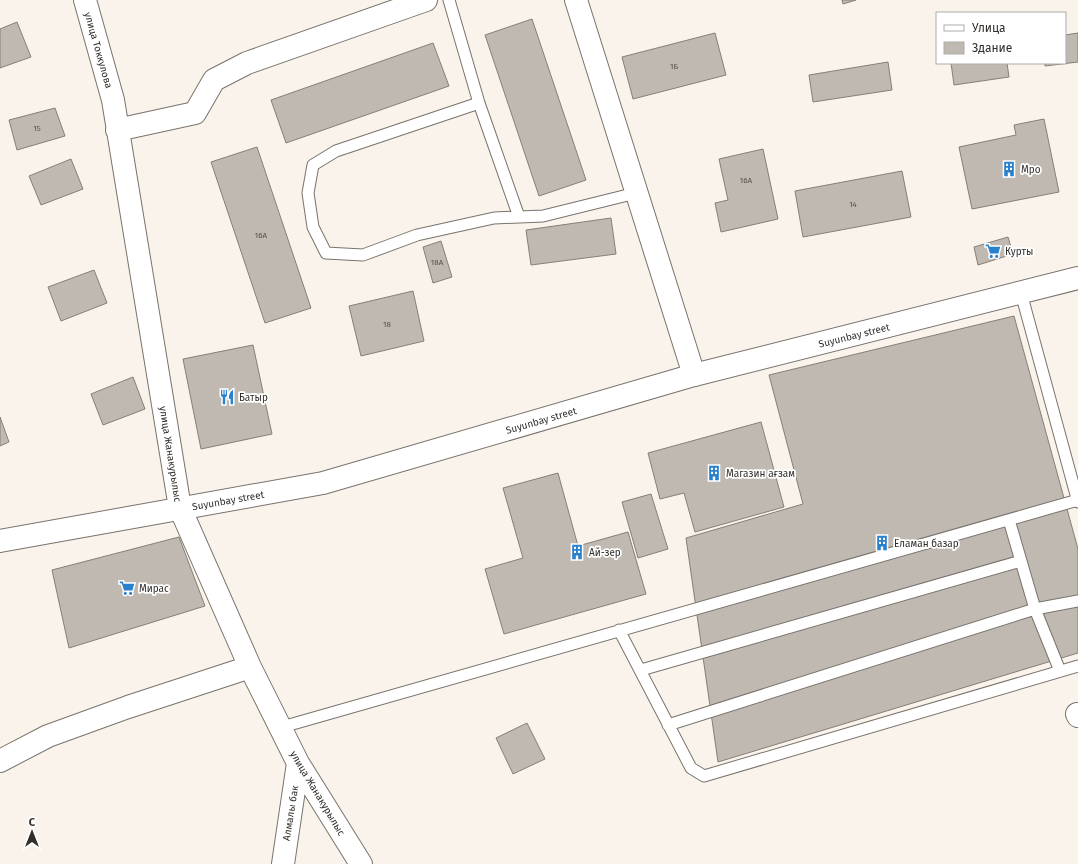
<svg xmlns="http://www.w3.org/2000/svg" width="1078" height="864" font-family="'Fira Sans',sans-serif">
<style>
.building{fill:#c0b9b2;stroke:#857f78}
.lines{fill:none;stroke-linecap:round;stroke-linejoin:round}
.lane-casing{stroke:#79736c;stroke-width:13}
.street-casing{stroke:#79736c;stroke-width:24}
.primary-casing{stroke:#79736c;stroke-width:24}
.lane{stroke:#fff;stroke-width:11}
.street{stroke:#fff;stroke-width:22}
.primary{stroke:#fff;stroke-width:22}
.labels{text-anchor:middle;stroke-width:3.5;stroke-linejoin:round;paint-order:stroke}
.number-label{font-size:8px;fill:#54504d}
.street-label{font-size:10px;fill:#302d2b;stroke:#fff}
.poi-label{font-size:10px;fill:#302d2b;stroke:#fff;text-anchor:start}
</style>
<rect width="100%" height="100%" fill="#faf3eb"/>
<path class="building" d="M 842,0 L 856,0 L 843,4 Z
M 532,19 L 586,180 L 539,196 L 485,35 Z
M 17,22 L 31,57 L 0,68 L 0,29 Z
M 715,33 L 726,75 L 633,99 L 622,57 Z
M 1078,33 L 1078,62 L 1045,66 L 1045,63 L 1065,63 L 1065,35 Z
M 433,43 L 449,86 L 286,143 L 271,100 Z
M 888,62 L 892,90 L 813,102 L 809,75 Z
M 951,63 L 1007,63 L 1009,77 L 954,85 Z
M 55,108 L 65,136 L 17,150 L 9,120 Z
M 1044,119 L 1059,192 L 972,209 L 959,147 L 1016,135 L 1014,125 Z
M 257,147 L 311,308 L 265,323 L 211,162 Z
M 763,149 L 778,219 L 721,232 L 715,203 L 728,200 L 719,159 Z
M 71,159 L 83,189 L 41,205 L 29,176 Z
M 902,171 L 911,217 L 803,237 L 795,191 Z
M 611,218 L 616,254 L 531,265 L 526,230 Z
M 1008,237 L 1013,254 L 978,265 L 974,247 Z
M 441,241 L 452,277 L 433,283 L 423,247 Z
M 94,270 L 107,303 L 61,321 L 48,287 Z
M 413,291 L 424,341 L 361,356 L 349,306 Z
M 1014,316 L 1078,549 L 1078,653 L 718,762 L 686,538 L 803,504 L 769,375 Z
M 253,345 L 272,434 L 201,449 L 183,359 Z
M 133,377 L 145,409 L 103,425 L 91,394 Z
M 0,417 L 9,442 L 0,446 Z
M 761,422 L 784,507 L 695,532 L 684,493 L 660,499 L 648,453 Z
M 558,473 L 578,546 L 628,532 L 646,594 L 504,634 L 485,569 L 523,558 L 503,488 Z
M 651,494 L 668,549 L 638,558 L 622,502 Z
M 179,537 L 205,606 L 69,648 L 52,570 Z
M 527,723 L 545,759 L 513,774 L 496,738 Z"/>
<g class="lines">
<g class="lane-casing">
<path id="lane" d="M 449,0 L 479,103 L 519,217
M 479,103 L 336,151 L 313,165 L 308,193 L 313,227 L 326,253 L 363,255 L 417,235 L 494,218 L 543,216 L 636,193
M 1021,293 L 1078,502
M 1009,520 L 1035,609 L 1060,671
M 619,630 L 691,768 L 704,776 L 1078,666
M 641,670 L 1021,561
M 668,725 L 1035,609 L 1078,601
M 282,727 L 1078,500"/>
</g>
<g class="street-casing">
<path id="street" d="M 85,0 L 113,100 L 180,508 L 250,667 L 298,763 L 361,864
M 576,0 L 694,375
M 117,130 L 195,113 L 214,80 L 247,63 L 426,0
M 1077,714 L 1078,716
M 0,761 L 48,736 L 128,707 L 250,667
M 283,864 L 298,763"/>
</g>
<g class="primary-casing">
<path id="primary" d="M 0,541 L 323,483 L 694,375 L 1078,278"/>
</g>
<use href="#lane" class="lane"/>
<use href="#street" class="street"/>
<use href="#primary" class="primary"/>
</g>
<defs>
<g id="building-bare" transform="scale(1.2)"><path d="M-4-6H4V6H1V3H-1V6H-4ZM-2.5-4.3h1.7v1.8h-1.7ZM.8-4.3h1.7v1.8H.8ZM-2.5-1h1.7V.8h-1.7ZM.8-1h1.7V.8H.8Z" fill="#2980cd" stroke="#fff" stroke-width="2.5" paint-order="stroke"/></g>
<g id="supermarket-bare" transform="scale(1.2)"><path d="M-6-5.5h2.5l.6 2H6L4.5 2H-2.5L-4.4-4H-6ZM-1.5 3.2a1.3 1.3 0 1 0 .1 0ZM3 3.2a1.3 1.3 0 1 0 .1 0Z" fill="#2980cd" stroke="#fff" stroke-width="2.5" paint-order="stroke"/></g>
<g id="restaurant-bare" transform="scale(1.2)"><path d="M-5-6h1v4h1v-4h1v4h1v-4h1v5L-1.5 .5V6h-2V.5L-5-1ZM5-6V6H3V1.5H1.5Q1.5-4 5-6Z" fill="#2980cd" stroke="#fff" stroke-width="2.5" paint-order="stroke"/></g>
</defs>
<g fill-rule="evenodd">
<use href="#building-bare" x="1009" y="169"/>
<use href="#supermarket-bare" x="993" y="251"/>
<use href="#restaurant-bare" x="227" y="397"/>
<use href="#building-bare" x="714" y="473"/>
<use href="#building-bare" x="882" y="543"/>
<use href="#building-bare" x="577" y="552"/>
<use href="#supermarket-bare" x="127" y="588"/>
</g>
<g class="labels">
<g class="number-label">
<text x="674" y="69">1Б</text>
<text x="37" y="131">15</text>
<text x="746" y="183">16А</text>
<text x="853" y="207">14</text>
<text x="261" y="238">16А</text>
<text x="437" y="265">18А</text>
<text x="387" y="327">18</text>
</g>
<g class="street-label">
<text transform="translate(99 50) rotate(74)" y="4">улица Токкулова</text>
<text transform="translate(854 335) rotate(-14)" y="4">Suyunbay street</text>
<text transform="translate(541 420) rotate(-16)" y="4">Suyunbay street</text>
<text transform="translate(171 454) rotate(81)" y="4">улица Жанакурылыс</text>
<text transform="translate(228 500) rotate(-10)" y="4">Suyunbay street</text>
<text transform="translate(318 793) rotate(59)" y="4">улица Жанакурылыс</text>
<text transform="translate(290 813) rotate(-81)" y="4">Алмалы бак</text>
</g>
<g class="poi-label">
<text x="1021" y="173">Мро</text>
<text x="1005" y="255">Курты</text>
<text x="239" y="401">Батыр</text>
<text x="726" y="477">Магазин ағзам</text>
<text x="894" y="547">Еламан базар</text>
<text x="589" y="556">Ай-зер</text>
<text x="139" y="592">Мирас</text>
</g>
</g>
<rect x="936" y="12" width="130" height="52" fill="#ffffff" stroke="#acabaa"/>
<rect x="944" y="25" width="20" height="6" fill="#ffffff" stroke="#acabaa"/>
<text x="972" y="32" font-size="12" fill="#302d2b">Улица</text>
<rect x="944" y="42" width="20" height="12" fill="#c0b9b2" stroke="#acabaa"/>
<text x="972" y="52" font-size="12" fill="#302d2b">Здание</text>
<g transform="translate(32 832)" stroke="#ffffff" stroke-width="3" paint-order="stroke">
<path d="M0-3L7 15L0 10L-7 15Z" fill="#302d2b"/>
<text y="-6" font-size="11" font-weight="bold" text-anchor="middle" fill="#302d2b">С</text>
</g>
</svg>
